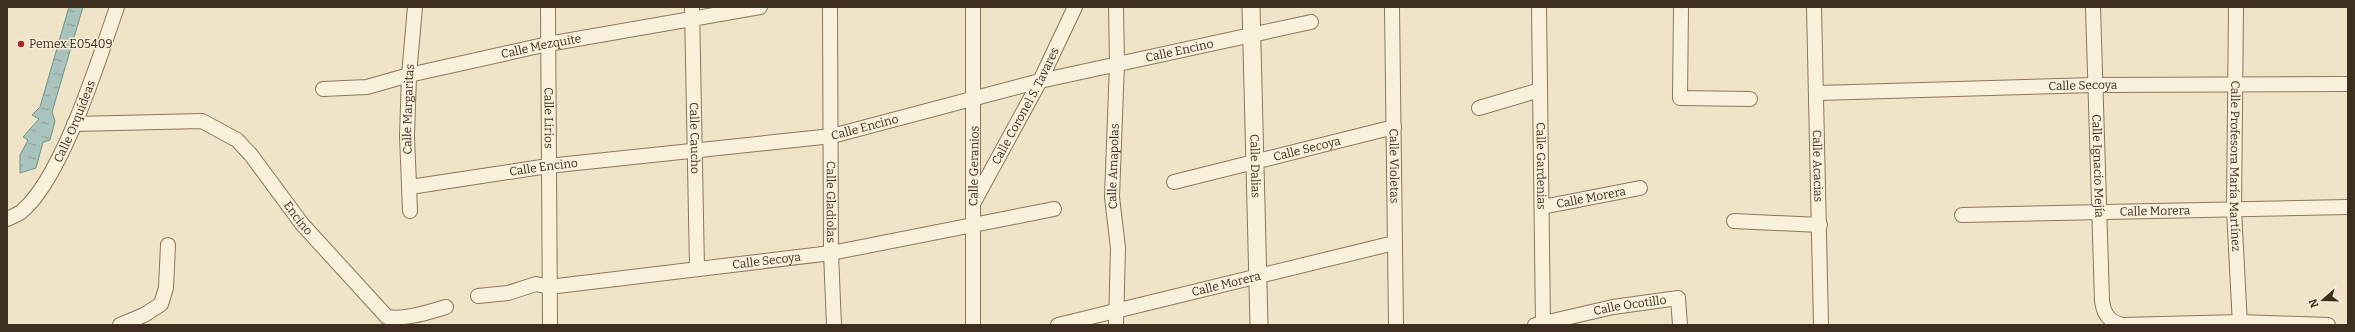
<svg xmlns="http://www.w3.org/2000/svg" width="2355" height="332" font-family="Bitter,serif">
<style>
.water{fill:url(#water-ripples);stroke:#6f938a}
.lines{fill:none;stroke-linecap:round;stroke-linejoin:round}
.minor-casing{stroke:#8d765c;stroke-width:16}
.tertiary-casing{stroke:#8d765c;stroke-width:19}
.minor{stroke:#faf1dc;stroke-width:14}
.tertiary{stroke:#faf1dc;stroke-width:17}
.poi-dot{fill:#9e2a2b;stroke:#f7eed8;stroke-width:1.5}
.labels{text-anchor:middle;stroke-width:3;stroke-linejoin:round;paint-order:stroke}
.poi-label{font-size:12px;fill:#3d2e20;stroke:#f7eed8;text-anchor:start}
.street-label{font-size:12px;fill:#3d2e20;stroke:#f7eed8}
</style>
<defs>
<pattern id="water-ripples" width="26" height="14" patternUnits="userSpaceOnUse"><rect width="26" height="14" fill="#a9c4bc"/><path d="M2 4q2-2 4 0t4 0M15 11q2-2 4 0t4 0" fill="none" stroke="#8ba098"/></pattern>
</defs>
<rect width="100%" height="100%" fill="#f0e4c8"/>
<path class="water" d="M 69,7 L 83,7 L 52,112 L 55,121 L 50,140 L 43,142 L 36,168 L 20,173 L 20,155 L 28,140 L 23,137 L 39,119 L 32,115 L 40,107 Z"/>
<g class="lines">
<g class="minor-casing">
<g id="minor">
<path id="s1" d="M 548,7 L 550,325"/>
<path id="s2" d="M 692,7 L 697,269"/>
<path id="s3" d="M 830,7 L 831,253 L 834,325"/>
<path d="M 973,7 L 973,325"/>
<path id="s4" d="M 1392,7 L 1396,325"/>
<path id="s5" d="M 1539,7 L 1543,325"/>
<path d="M 1681,7 L 1680,98 L 1750,99"/>
<path id="s6" d="M 1814,7 L 1821,325"/>
<path id="s7" d="M 2093,7 L 2102,301 C 2104,315 2109,321 2122,325 L 2240,322 L 2328,325"/>
<path id="s8" d="M 2236,7 L 2234,210 L 2240,325"/>
<path id="s9" d="M 323,89 L 367,87 L 409,75 L 548,44 L 760,7"/>
<path id="s10" d="M 1818,93 L 2095,85 L 2348,84"/>
<path d="M 1479,108 L 1540,90"/>
<path id="s11" d="M 74,124 L 202,121 L 237,140 L 251,155 L 302,224 L 387,317 C 406,320 428,312 446,307"/>
<path id="s12" d="M 1174,182 L 1394,127"/>
<path id="s13" d="M 410,187 L 548,166 L 832,136 L 1040,81 L 1311,22"/>
<path id="s14" d="M 974,202 L 1040,81 L 1075,7"/>
<path id="s15" d="M 1542,207 L 1640,188"/>
<path id="s16" d="M 410,211 L 407,136 L 409,75 L 415,7"/>
<path id="s17" d="M 1962,215 L 2348,207"/>
<path id="s18" d="M 7,219 C 11,217 17,215 21,212 C 62,179 99,59 117,7"/>
<path d="M 1734,221 L 1820,225"/>
<path id="s19" d="M 478,296 L 508,293 L 536,284 L 549,287 L 831,253 L 1054,209"/>
<path d="M 120,325 L 144,315 L 161,304 L 166,288 L 168,245"/>
<path id="s20" d="M 1058,325 L 1394,243"/>
<path id="s21" d="M 1116,325 L 1118,248 L 1112,197 L 1117,63 L 1116,7"/>
<path id="s22" d="M 1535,325 L 1613,307 L 1678,298 L 1680,325"/>
</g>
</g>
<g class="tertiary-casing">
<g id="tertiary">
<path id="s23" d="M 1251,7 L 1259,325"/>
</g>
</g>
<use href="#minor" class="minor"/>
<use href="#tertiary" class="tertiary"/>
</g>
<circle class="poi-dot" cx="21" cy="44" r="4"/>
<g class="labels">
<g class="poi-label">
<text x="29" y="48">Pemex E05409</text>
</g>
<g class="street-label">
<text dy="4" stroke="none"><textPath href="#s9" startOffset="223">Calle Mezquite</textPath></text>
<text dy="4" stroke="none"><textPath href="#s13" startOffset="783">Calle Encino</textPath></text>
<text dy="4" stroke="none"><textPath href="#s10" startOffset="265">Calle Secoya</textPath></text>
<text dy="4" stroke="none"><textPath href="#s14" startOffset="109">Calle Coronel S. Tavares</textPath></text>
<text dy="4" stroke="none"><textPath href="#s16" startOffset="102">Calle Margaritas</textPath></text>
<text dy="4" stroke="none"><textPath href="#s1" startOffset="111">Calle Lirios</textPath></text>
<text dy="4" stroke="none"><textPath href="#s18" startOffset="122">Calle Orquídeas</textPath></text>
<text dy="4" stroke="none"><textPath href="#s13" startOffset="459">Calle Encino</textPath></text>
<text dy="4" stroke="none"><textPath href="#s2" startOffset="131">Calle Caucho</textPath></text>
<text dy="4" stroke="none"><textPath href="#s12" startOffset="137">Calle Secoya</textPath></text>
<text transform="translate(974 166) rotate(-89)" y="4">Calle Geranios</text>
<text dy="4" stroke="none"><textPath href="#s21" startOffset="159">Calle Amapolas</textPath></text>
<text dy="4" stroke="none"><textPath href="#s23" startOffset="159">Calle Dalias</textPath></text>
<text dy="4" stroke="none"><textPath href="#s4" startOffset="159">Calle Violetas</textPath></text>
<text dy="4" stroke="none"><textPath href="#s5" startOffset="159">Calle Gardenias</textPath></text>
<text dy="4" stroke="none"><textPath href="#s6" startOffset="159">Calle Acacias</textPath></text>
<text dy="4" stroke="none"><textPath href="#s7" startOffset="159">Calle Ignacio Mejía</textPath></text>
<text dy="4" stroke="none"><textPath href="#s8" startOffset="159">Calle Profesora María Martínez</textPath></text>
<text dy="4" stroke="none"><textPath href="#s13" startOffset="135">Calle Encino</textPath></text>
<text dy="4" stroke="none"><textPath href="#s15" startOffset="50">Calle Morera</textPath></text>
<text dy="4" stroke="none"><textPath href="#s3" startOffset="195">Calle Gladiolas</textPath></text>
<text dy="4" stroke="none"><textPath href="#s17" startOffset="193">Calle Morera</textPath></text>
<text dy="4" stroke="none"><textPath href="#s11" startOffset="267">Encino</textPath></text>
<text dy="4" stroke="none"><textPath href="#s19" startOffset="292">Calle Secoya</textPath></text>
<text dy="4" stroke="none"><textPath href="#s20" startOffset="173">Calle Morera</textPath></text>
<text dy="4" stroke="none"><textPath href="#s22" startOffset="97">Calle Ocotillo</textPath></text>
</g>
</g>
<rect width="2355" height="332" fill="none" stroke="#3d2e20" stroke-width="16"/>
<g transform="translate(2323 300) rotate(250)" stroke="#f7eed8" stroke-width="3" paint-order="stroke">
<path d="M0-3L7 15L0 10L-7 15Z" fill="#3d2e20"/>
<text y="-6" font-size="11" font-weight="bold" text-anchor="middle" fill="#3d2e20">N</text>
</g>
</svg>
